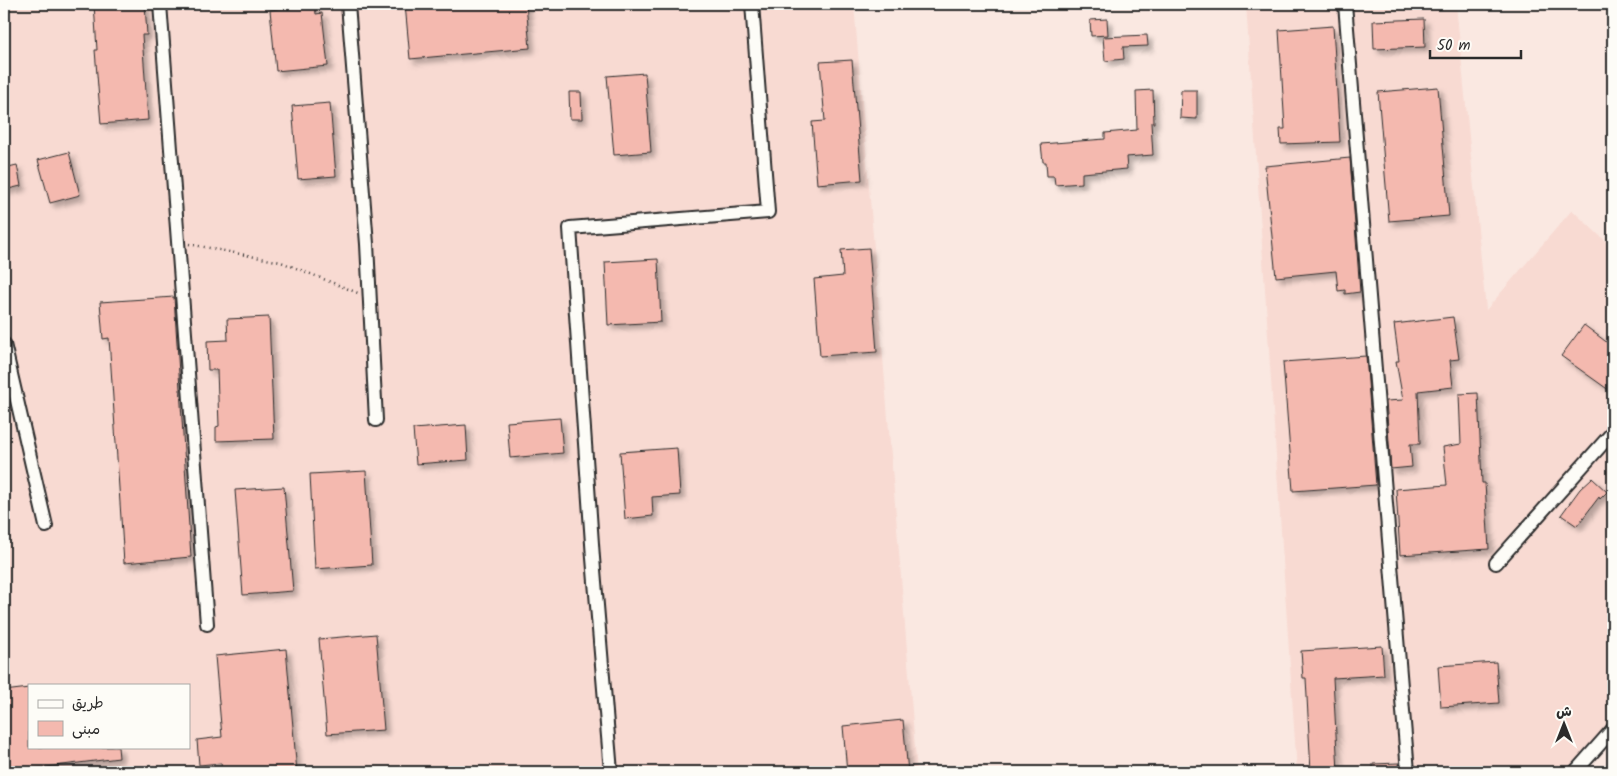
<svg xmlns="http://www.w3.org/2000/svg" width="1617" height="776" font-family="Kalam,'Playpen Sans Arabic',sans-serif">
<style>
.built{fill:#f8dad2;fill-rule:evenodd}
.building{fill:#f4b9af;stroke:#2b2b2b;filter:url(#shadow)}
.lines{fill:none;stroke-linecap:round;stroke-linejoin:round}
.minor-casing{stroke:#2b2b2b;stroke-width:16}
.path{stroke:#2b2b2b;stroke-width:2.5;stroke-dasharray:1 4;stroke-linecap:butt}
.minor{stroke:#fdfcf7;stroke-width:12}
</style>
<defs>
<filter id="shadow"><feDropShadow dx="4.5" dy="4.5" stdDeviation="2.5" flood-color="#0004"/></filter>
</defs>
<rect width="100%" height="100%" fill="#fae8e1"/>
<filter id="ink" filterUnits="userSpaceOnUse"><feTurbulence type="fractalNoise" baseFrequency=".02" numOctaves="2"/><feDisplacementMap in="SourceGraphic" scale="10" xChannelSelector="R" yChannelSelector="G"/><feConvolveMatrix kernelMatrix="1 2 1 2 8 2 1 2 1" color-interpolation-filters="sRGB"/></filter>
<g filter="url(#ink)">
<path class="built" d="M 4,4 L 854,4 L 917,772 L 4,772 ZM 29,685 L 189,685 L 189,747 L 29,747 Z
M 1246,4 L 1456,4 L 1486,310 L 1572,210 L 1613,248 L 1613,733 L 1579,772 L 1297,772 Z"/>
<path class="building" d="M 94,4 L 145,4 L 147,35 L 142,35 L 148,120 L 101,124 L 95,50 L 97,50 Z
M 405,4 L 526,4 L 530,48 L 410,59 Z
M 315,5 L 316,14 L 322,13 L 328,66 L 276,71 L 270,10 Z
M 1107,19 L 1108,35 L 1091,36 L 1090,20 Z
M 1424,19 L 1425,47 L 1374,49 L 1373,21 Z
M 1333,26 L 1340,142 L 1281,144 L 1280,129 L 1285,129 L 1279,30 Z
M 1147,35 L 1148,46 L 1123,47 L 1124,59 L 1105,61 L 1103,37 Z
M 852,60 L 862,180 L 817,184 L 812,122 L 825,121 L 820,62 Z
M 645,73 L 651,152 L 614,155 L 607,76 Z
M 1438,87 L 1449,216 L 1389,221 L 1378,92 Z
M 1153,90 L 1154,123 L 1151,123 L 1153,155 L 1126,157 L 1127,169 L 1082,173 L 1082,183 L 1055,185 L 1054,176 L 1047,176 L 1046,162 L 1043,162 L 1041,144 L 1105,139 L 1105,133 L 1137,130 L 1136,91 Z
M 1181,90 L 1197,90 L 1197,119 L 1180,118 Z
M 569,92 L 581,92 L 582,119 L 570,119 Z
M 330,103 L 336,176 L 298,179 L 292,106 Z
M 69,152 L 80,195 L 50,203 L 38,160 Z
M 1350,158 L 1360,292 L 1345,294 L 1345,290 L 1338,291 L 1336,271 L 1276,277 L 1265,166 Z
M 17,165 L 21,186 L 4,190 L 4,168 Z
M 869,248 L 877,352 L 820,356 L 814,279 L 843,276 L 841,250 Z
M 658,259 L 661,322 L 608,325 L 605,262 Z
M 174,297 L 191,557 L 124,563 L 109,338 L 103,339 L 100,302 Z
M 269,317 L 274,439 L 216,441 L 216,427 L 219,426 L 217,370 L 208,370 L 207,341 L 228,340 L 227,319 Z
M 1453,317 L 1459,359 L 1450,360 L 1453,387 L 1418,391 L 1420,444 L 1410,444 L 1412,467 L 1391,469 L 1386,401 L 1403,400 L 1396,361 L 1399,361 L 1394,324 Z
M 1584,325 L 1613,347 L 1613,393 L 1561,356 Z
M 1366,356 L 1376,485 L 1293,491 L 1283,362 Z
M 1478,393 L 1482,483 L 1485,483 L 1489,549 L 1400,555 L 1396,489 L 1447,485 L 1443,447 L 1461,444 L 1459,394 Z
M 560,418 L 563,453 L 510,458 L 507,422 Z
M 466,425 L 468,460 L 416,464 L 413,429 Z
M 677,448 L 680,495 L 652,497 L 653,516 L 625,519 L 620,452 Z
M 366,471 L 372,565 L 315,569 L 310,474 Z
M 1592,478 L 1607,492 L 1600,499 L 1599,497 L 1577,526 L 1561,515 L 1580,489 Z
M 284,487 L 293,591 L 243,595 L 235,490 Z
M 376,634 L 384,730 L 327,734 L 319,639 Z
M 1382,646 L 1384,675 L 1333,678 L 1338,772 L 1311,772 L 1306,678 L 1303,678 L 1301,651 Z
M 286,649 L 297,772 L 222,772 L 221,763 L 199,765 L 197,740 L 222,737 L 215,656 Z
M 1496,662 L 1499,703 L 1441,707 L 1438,666 Z
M 29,688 L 29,747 L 118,747 L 119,758 L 6,772 L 4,757 L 4,691 Z
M 903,720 L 908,772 L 847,772 L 843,726 Z
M 1399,763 L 1400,772 L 1373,772 L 1373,764 Z"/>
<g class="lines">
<g class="minor-casing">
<path id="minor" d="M 160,4 L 207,624
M 348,4 L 367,244 L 376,420
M 1345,4 L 1408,772
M 4,344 L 46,526
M 1496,563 L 1613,432
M 611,772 L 593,558 L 570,228 L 768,212 L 752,4
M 1575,772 L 1613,729"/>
</g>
<path class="path" d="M 189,244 L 281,262 L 358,293"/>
<use href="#minor" class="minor"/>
</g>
</g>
<rect width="1617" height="776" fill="none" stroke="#fdfcf7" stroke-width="20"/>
<rect x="10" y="10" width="1597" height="756" fill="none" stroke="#2b2b2b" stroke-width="2" filter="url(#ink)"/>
<rect x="28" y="684" width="162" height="65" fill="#fdfcf7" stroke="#a9a8a5"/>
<rect x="38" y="700" width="25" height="8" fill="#fdfcf7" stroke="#a9a8a5"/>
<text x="72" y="708" font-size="15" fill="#2b2b2b">طريق</text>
<rect x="38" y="721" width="25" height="15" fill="#f4b9af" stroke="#a9a8a5"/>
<text x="72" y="734" font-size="15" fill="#2b2b2b">مبنى</text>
<g transform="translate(1564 724)" stroke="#fdfcf7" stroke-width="4" paint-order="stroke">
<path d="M0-4L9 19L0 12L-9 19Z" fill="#2b2b2b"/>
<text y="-8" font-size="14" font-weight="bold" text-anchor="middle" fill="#2b2b2b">ش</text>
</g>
<path d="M1430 50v8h91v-8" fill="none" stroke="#2b2b2b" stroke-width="2.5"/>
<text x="1437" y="50" font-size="15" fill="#2b2b2b" stroke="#fdfcf7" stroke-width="4" paint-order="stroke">50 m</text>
</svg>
